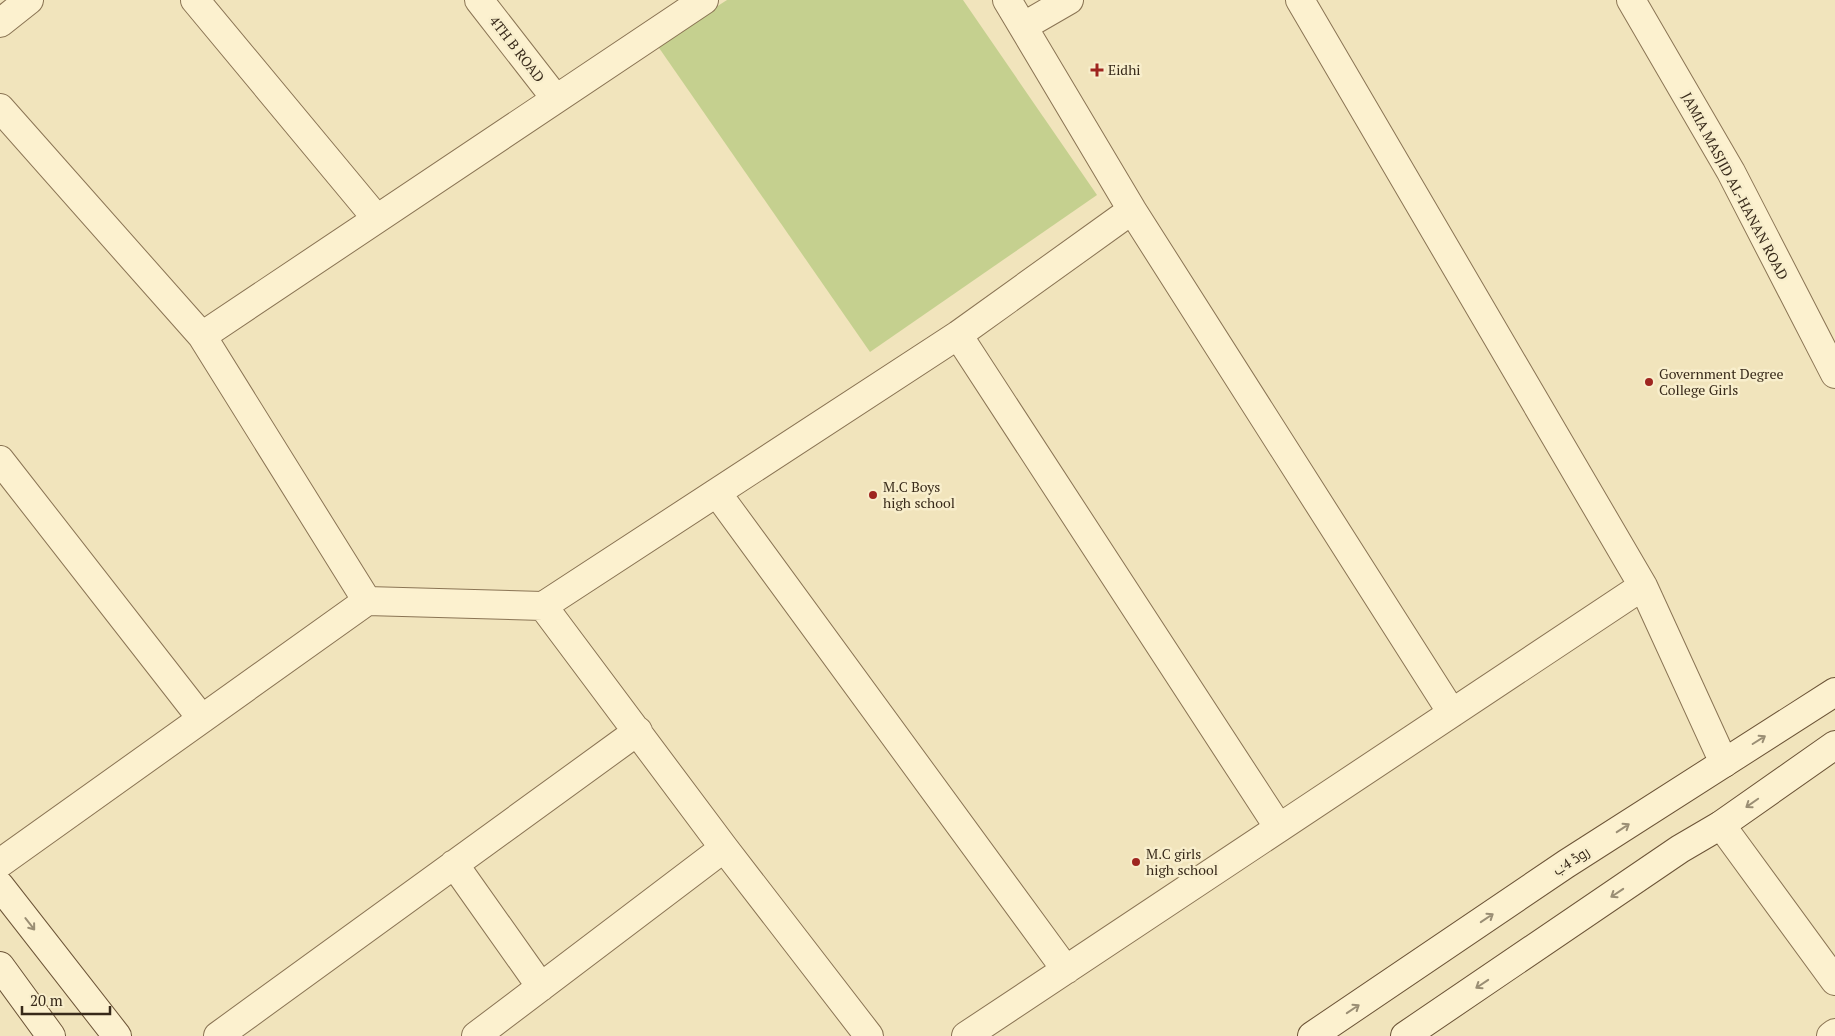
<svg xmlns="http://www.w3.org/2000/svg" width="1835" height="1036" font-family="'PT Serif',Cairo,serif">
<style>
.green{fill:#c5d08f}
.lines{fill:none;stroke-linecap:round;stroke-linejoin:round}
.minor-casing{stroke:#8a7454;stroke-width:30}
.tertiary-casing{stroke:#8a7454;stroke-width:30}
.secondary-casing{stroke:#6c5437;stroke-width:30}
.minor{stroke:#fcf1cf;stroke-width:28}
.tertiary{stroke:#fcf1cf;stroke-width:28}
.secondary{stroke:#fcf1cf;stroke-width:28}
.oneway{stroke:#9a8e74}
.poi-dot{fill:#9e251f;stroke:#f8eecc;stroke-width:2}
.labels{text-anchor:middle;stroke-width:5;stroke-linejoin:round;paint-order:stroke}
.street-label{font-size:14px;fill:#382a1a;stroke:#f8eecc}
.poi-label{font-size:14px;fill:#382a1a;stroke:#f8eecc;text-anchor:start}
</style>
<rect width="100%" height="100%" fill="#f1e4bc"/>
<path class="green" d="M 727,0 L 963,0 L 1097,195 L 870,352 L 657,45 Z"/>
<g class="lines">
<g class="minor-casing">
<path id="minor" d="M 195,0 L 377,219
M 479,0 L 556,99
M 1007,0 L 1132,210 L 1452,713
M 1300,0 L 1643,586 L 1724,763
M 0,23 L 29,0
M 1024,26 L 1069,0
M 0,108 L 202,336 L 367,601 L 543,606 L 958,335 L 1132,210
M 958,335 L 1279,828
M 202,336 L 704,0
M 0,460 L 202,719
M 717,493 L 1066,970
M 543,606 L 724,848 L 869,1036
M 1721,825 L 1835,981
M 0,863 L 367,601
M 454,864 L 541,987
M 218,1036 L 638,731
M 476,1036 L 724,848
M 966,1036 L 1643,586
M 1831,1036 L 1835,1033"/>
</g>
<g class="tertiary-casing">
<path id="tertiary" d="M 1631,0 L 1731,172 L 1835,374"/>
</g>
<g class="secondary-casing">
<path id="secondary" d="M 0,886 L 117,1036
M 0,966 L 51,1036
M 1312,1036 L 1566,864 L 1835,692
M 1405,1036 L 1680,849 L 1721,825 L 1835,745"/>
</g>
<use href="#minor" class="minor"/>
<use href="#tertiary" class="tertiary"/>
<use href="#secondary" class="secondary"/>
</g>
<defs><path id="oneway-shaft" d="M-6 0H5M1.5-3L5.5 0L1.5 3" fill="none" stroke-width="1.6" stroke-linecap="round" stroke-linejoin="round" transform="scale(1.25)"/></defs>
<g class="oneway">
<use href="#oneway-shaft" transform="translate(1759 740) rotate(-32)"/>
<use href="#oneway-shaft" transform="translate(1752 803) rotate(145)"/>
<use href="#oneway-shaft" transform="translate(1623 828) rotate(-33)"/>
<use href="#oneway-shaft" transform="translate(1617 893) rotate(146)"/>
<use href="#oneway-shaft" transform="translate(1487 918) rotate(-34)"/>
<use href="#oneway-shaft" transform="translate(30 924) rotate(52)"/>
<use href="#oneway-shaft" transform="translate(1482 984) rotate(146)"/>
<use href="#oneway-shaft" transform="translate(1353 1009) rotate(-34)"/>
</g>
<g class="poi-dot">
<path d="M1094.5 62.5h5v5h5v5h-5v5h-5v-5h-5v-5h5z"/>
<circle cx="1649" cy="382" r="5"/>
<circle cx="873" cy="495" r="5"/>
<circle cx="1136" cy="862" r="5"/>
</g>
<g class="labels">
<g class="street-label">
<text transform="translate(517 49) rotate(52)" y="5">4TH B ROAD</text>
<text transform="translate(1735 186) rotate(62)" y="5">JAMIA MASJID AL-HANAN ROAD</text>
<text transform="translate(1571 861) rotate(-33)" y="5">روڈ 4ب</text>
</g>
<g class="poi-label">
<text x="1108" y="75">Eidhi</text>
<text x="1659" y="379">Government Degree<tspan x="1659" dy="16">College Girls</tspan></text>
<text x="883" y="492">M.C Boys<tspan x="883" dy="16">high school</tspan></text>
<text x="1146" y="859">M.C girls<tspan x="1146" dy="16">high school</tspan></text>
</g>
</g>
<path d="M22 1006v8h88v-8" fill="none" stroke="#382a1a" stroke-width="2.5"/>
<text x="30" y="1006" font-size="15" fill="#382a1a" stroke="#f8eecc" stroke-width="4" paint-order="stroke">20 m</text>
</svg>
